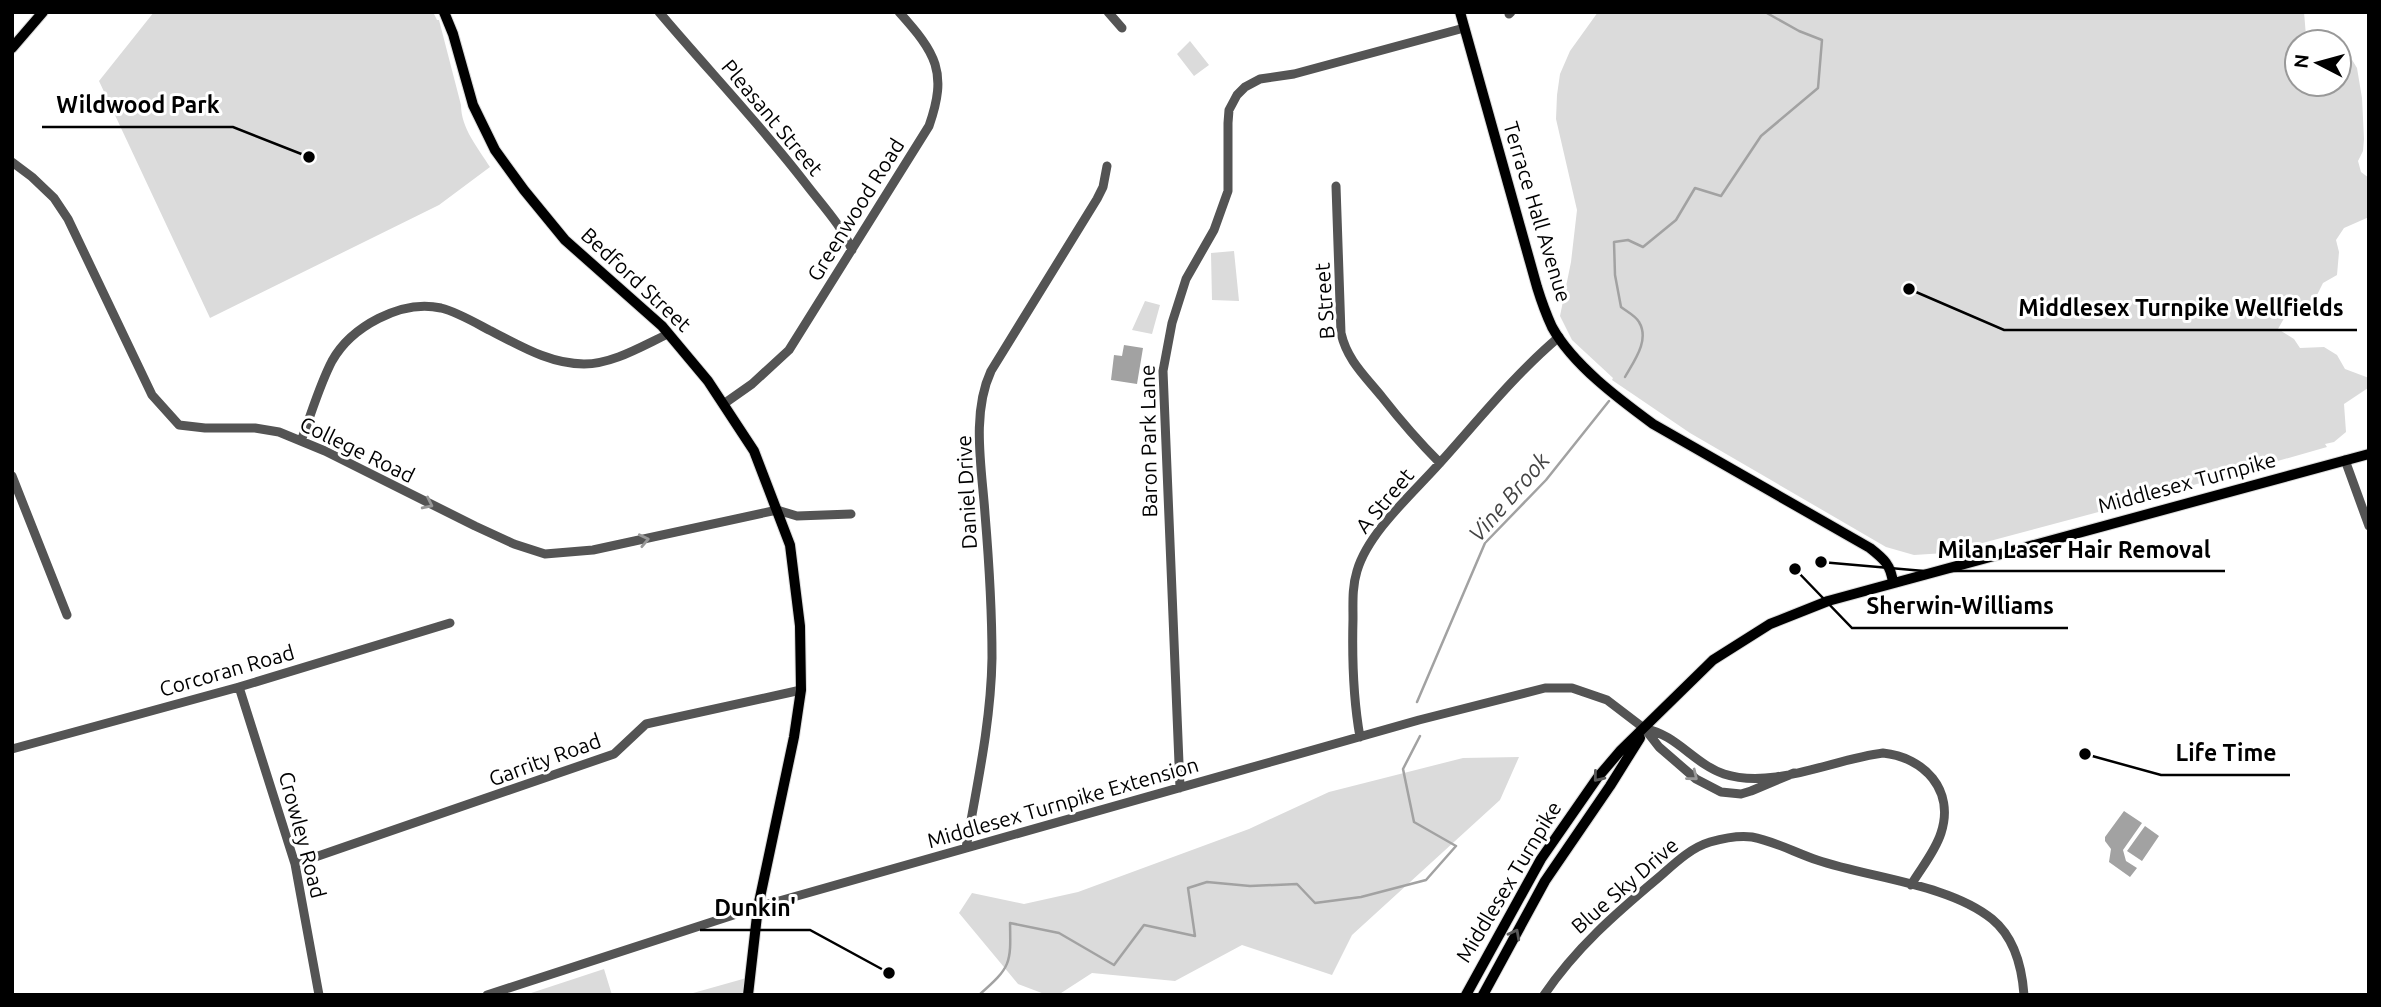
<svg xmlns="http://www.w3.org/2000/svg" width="2381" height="1007" font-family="Ubuntu,sans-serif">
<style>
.green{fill:#dbdbdb}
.water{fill:#a2a2a2}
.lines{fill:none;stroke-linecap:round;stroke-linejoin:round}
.stream{stroke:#a2a2a2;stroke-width:2.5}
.major-casing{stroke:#dbdbdb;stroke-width:12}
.minor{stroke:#545454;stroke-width:9}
.major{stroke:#000;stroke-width:10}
.oneway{stroke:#989898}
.oneway2{stroke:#595959}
.labels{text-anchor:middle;stroke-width:6;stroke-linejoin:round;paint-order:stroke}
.street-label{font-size:21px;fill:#000;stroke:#fff}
.water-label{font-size:23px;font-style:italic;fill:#434343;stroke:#fff}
.leader{fill:none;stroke:#000;stroke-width:2.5}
.callout-dot{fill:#000;stroke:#fff;stroke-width:2.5}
.callout-label{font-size:23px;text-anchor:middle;font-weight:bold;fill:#000;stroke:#fff;stroke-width:6;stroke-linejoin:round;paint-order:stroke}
</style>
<rect width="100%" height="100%" fill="#fff"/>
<path class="green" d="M 154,12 L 433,12 L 437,20 L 439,20 L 461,105 C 461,128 478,148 490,167 L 439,205 L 210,318 L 99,81 Z
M 1598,12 L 2304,12 L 2306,36 L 2312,42 L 2297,42 L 2297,84 L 2339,84 L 2339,52 L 2351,58 L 2357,68 L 2362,98 L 2364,139 L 2363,151 L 2358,161 L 2361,172 L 2369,178 L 2369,217 L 2344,228 L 2336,240 L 2339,252 L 2337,275 L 2323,283 L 2313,303 L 2291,306 L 2278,329 L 2294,339 L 2300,348 L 2324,347 L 2337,355 L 2345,369 L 2369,378 L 2368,388 L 2344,404 L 2346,432 L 2334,442 L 2325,444 L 2327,447 L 2106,510 L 1945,553 L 1914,555 L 1886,547 L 1690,433 L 1612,380 L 1613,378 L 1572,340 L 1560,316 L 1571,262 L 1577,210 L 1556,119 L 1557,95 L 1560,74 L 1570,51 Z
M 1190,41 L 1209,65 L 1194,76 L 1177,54 Z
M 1234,251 L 1239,301 L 1212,300 L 1211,253 Z
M 1145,301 L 1160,305 L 1152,334 L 1132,330 Z
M 1519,757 L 1500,800 L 1352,935 L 1332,975 L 1242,945 L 1175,981 L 1092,973 L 1058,995 L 1047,995 L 1018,984 L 959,913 L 972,893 L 1024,904 L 1078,892 L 1249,829 L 1329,792 L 1463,758 Z
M 604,969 L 612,995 L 525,995 Z
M 750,977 L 748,995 L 686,995 Z"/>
<path class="water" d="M 1124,345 L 1143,348 L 1137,384 L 1111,380 L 1114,355 L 1122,356 Z
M 2124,811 L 2142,823 L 2123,850 L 2126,861 L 2137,868 L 2130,877 L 2109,862 L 2111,849 L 2105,841 L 2105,837 Z
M 2145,826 L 2159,836 L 2142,861 L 2127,851 Z"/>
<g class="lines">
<path class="stream" d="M 1625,377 C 1634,361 1650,340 1639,322 C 1636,316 1626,311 1621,307 L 1615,275 L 1614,242 L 1628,240 L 1643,247 L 1676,220 L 1695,188 L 1721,196 L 1761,136 L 1818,88 L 1822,40 L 1799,31 L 1765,12
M 1417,702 L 1485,543 L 1546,480 L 1609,401
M 979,995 C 1011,967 1011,964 1010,923 L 1059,933 L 1114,965 L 1144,925 L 1195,936 L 1188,888 L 1207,882 L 1250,886 L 1297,884 L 1315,903 L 1361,897 L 1426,880 L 1456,846 L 1414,822 L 1403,769 L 1420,736"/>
<g class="major-casing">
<path id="major" d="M 444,12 L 453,34 L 473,105 L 495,150 L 524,190 L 565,240 L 662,326 L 708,381 L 754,451 L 790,545 L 800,626 L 801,690 L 794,737 L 758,907 L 748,995
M 1460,12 L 1537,287 C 1541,300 1546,314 1552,327 C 1573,365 1619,399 1653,424 L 1870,548 C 1884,559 1891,565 1893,583
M 12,48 L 43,12
M 1466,995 L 1541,859 L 1598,777 L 1621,750 L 1713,660 L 1770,624 L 1828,601 L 2369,454
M 1483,995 L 1545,881 L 1610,786 L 1640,738"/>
</g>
<path class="minor" d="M 659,12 C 708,70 760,124 806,184 C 822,205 842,226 852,250
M 1108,12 L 1122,28
M 1509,14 L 1511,12
M 12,162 L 32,177 L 54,198 L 68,219 L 152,395 L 179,425 L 205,428 L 255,428 L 279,432 L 325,451 L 475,526 L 514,544 L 545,554 L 593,550 L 777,510 L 797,516 L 851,514
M 1336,186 L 1341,333 C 1347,360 1365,376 1382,397 C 1400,420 1419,442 1440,463
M 725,403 L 752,384 L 789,350 L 929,126 C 948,72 936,53 899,12
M 301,441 C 311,415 319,386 332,361 C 351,327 401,299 441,308 C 457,312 474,322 489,330 C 519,345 549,364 584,364 C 613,364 642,346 668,334
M 2345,460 L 2369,526
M 12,476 L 67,615
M 239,687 L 295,864 L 319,995
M 1645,729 C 1676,734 1694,764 1724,774 C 1773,790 1834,759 1883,753 C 1924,757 1955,790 1941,833 C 1935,852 1921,868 1911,885
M 1360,737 C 1353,698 1352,658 1353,619 C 1353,603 1352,587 1357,571 C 1368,533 1412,494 1438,465 C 1477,422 1514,375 1559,337
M 12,749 L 239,687 L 450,623
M 1180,788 L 1163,371 L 1172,323 L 1186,279 L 1214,230 L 1228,191 L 1228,123 L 1229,110 L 1237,95 L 1245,87 L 1260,79 L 1294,74 L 1464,28
M 966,848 C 977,785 991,722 992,658 C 992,610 989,562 985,514 C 982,469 971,414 991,371 L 1097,199 L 1103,187 L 1107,166
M 295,864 L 614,754 L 646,724 L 801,690
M 487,995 L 758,907 L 1419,720 L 1545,688 L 1572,688 L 1607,700 L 1645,729 L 1659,747 L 1696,779 L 1721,792 L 1741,794 L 1751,791 L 1794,773
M 1544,995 C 1576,948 1615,914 1658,878 C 1674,864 1690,848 1710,842 C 1724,838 1738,835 1752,837 C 1774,841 1796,853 1817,860 C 1870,878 1949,884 1992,919 C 2014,937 2022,967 2024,995"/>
<use href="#major" class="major"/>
</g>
<defs><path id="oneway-chevron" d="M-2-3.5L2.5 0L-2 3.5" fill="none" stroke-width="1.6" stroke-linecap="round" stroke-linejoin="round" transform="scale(1.75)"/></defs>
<g class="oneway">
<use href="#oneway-chevron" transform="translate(428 504) rotate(26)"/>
<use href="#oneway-chevron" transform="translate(644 540) rotate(-12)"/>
<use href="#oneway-chevron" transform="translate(1693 776) rotate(39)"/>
</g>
<g class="oneway2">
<use href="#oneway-chevron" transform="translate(1598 777) rotate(129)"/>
<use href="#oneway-chevron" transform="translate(1515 934) rotate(-62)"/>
</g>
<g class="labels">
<g class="street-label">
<text transform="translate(772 118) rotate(50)" y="7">Pleasant Street</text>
<text transform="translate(856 210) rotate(-58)" y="7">Greenwood Road</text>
<text transform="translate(1537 212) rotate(73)" y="7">Terrace Hall Avenue</text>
<text transform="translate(636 280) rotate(43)" y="7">Bedford Street</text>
<text transform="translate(1325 301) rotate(-94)" y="7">B Street</text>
<text transform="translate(1149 441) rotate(-91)" y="7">Baron Park Lane</text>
<text transform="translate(357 450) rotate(26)" y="7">College Road</text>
<text transform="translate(2187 483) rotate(-15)" y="7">Middlesex Turnpike</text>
<text transform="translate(967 492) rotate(-93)" y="7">Daniel Drive</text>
<text transform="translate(1385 501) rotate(-50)" y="7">A Street</text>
<text transform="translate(227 671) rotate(-16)" y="7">Corcoran Road</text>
<text transform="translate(545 760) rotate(-20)" y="7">Garrity Road</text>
<text transform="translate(1063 803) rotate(-16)" y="7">Middlesex Turnpike Extension</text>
<text transform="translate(302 835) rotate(75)" y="7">Crowley Road</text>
<text transform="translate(1509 882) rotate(-59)" y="7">Middlesex Turnpike</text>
<text transform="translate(1625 886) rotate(-41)" y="7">Blue Sky Drive</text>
</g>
<g class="water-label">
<text transform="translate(1509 497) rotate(-49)" y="8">Vine Brook</text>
</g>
</g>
<path class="leader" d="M309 157L233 127H42M1909 289L2004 330H2357M1821 562L1924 571H2225M1795 569L1852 628H2068M2085 754L2161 775H2290M889 973L810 930H700"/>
<g class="callout-dot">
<circle cx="309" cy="157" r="7"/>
<circle cx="1909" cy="289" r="7"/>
<circle cx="1821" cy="562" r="7"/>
<circle cx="1795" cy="569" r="7"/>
<circle cx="2085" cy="754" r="7"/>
<circle cx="889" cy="973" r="7"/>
</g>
<g class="callout-label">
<text x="138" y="113">Wildwood Park</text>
<text x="2181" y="316">Middlesex Turnpike Wellfields</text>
<text x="2074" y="558">Milan Laser Hair Removal</text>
<text x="1960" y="614">Sherwin-Williams</text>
<text x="2226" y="761">Life Time</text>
<text x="755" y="916">Dunkin'</text>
</g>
<rect width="2381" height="1007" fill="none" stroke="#000000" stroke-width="28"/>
<g transform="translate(2318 63) rotate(276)"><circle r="33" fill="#ffffff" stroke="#999999" stroke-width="2"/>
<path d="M0-5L12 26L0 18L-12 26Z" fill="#000000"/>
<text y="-10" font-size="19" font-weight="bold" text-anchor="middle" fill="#000000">N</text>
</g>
</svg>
